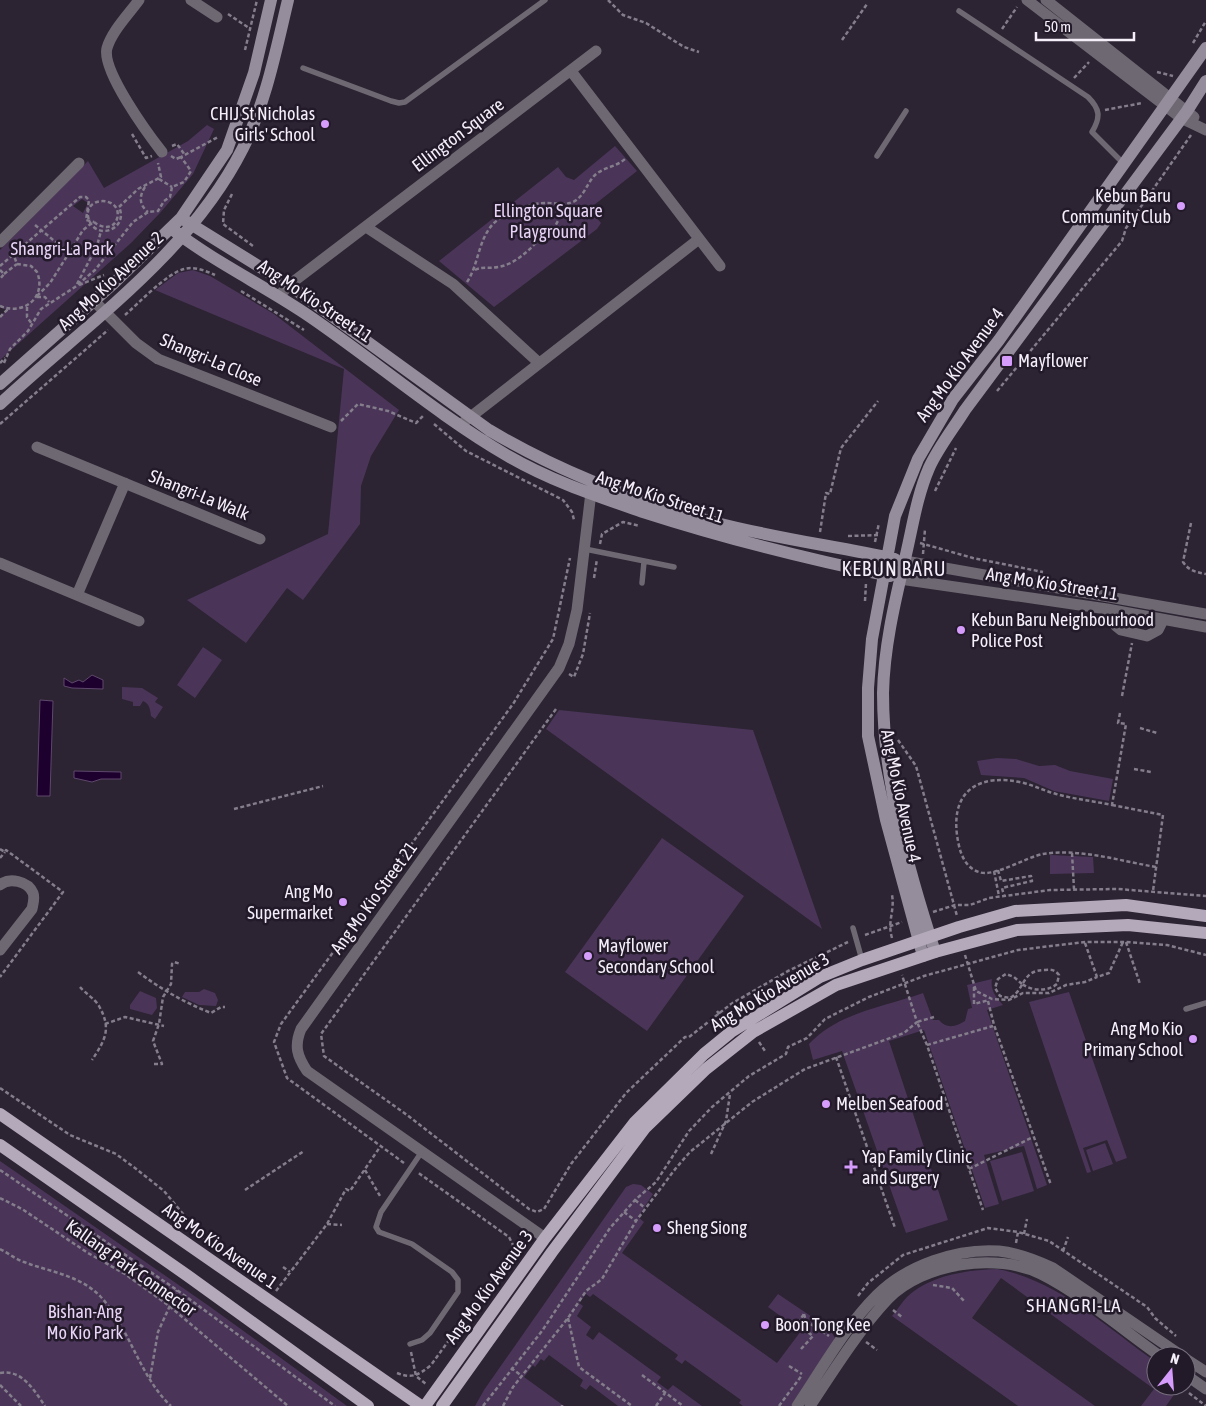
<svg xmlns="http://www.w3.org/2000/svg" width="1206" height="1406" font-family="'Asap Condensed',sans-serif">
<style>
.green{fill:#4a3559;fill-rule:evenodd}
.water{fill:#1e002f;stroke:#5e486c}
.lines{fill:none;stroke-linecap:round;stroke-linejoin:round}
.path{stroke:#847d8b;stroke-width:2.5;stroke-dasharray:4 2.5;stroke-linecap:butt}
.lane{stroke:#6d6871;stroke-width:5.5}
.street{stroke:#6d6871;stroke-width:11}
.secondary{stroke:#958d9b;stroke-width:12}
.primary{stroke:#b3a9bb;stroke-width:12}
.path-bridge{stroke:#847d8b;stroke-width:2.5;stroke-dasharray:4 2.5;stroke-linecap:butt}
.poi-dot{fill:#d59cfb;stroke:#221929;stroke-width:2}
.labels{text-anchor:middle;stroke-width:5;stroke-linejoin:round;paint-order:stroke}
.poi-label{font-size:18px;fill:#f5effa;stroke:#221929;text-anchor:start}
.street-label{font-size:18px;fill:#f5effa;stroke:#221929}
.park-label{font-size:18px;fill:#e8d4f6;stroke:#221929}
.neighbourhood-label{font-size:19px;letter-spacing:1px;fill:#f5effa;stroke:#221929}
.quarter-label{font-size:20px;letter-spacing:1px;fill:#f5effa;stroke:#221929}
</style>
<rect width="100%" height="100%" fill="#2c2333"/>
<path class="green" d="M 207,125 L 214,129 L 193,174 L 160,213 L 131,243 L 0,360 L 0,316 L 7,310 L 0,307 L 0,250 L 88,161 L 104,188 L 188,141 ZM 82,199 L 88,203 L 83,213 L 73,206 Z
M 615,146 L 637,171 L 589,209 L 601,223 L 597,229 L 494,307 L 439,261 L 558,167 L 566,177 L 574,180 Z
M 193,270 L 210,276 L 274,314 L 399,410 L 371,456 L 361,486 L 360,524 L 303,600 L 287,588 L 246,643 L 187,600 L 328,534 L 344,369 L 155,290 L 178,273 Z
M 203,647 L 222,660 L 195,698 L 177,685 Z
M 122,687 L 142,688 L 158,698 L 155,702 L 163,707 L 155,719 L 151,716 C 150,710 150,704 143,701 L 140,706 L 133,706 L 133,702 L 122,699 Z
M 559,710 L 753,730 L 822,929 L 546,729 Z
M 997,758 L 1016,759 L 1039,766 L 1055,765 L 1070,771 L 1113,779 L 1109,801 L 1054,791 L 1024,778 L 981,775 L 977,761 Z
M 662,838 L 744,896 L 647,1031 L 565,972 Z
M 1050,855 L 1093,857 L 1094,873 L 1050,874 Z
M 992,979 C 990,990 996,997 1003,1005 L 987,1010 L 1047,1185 L 1037,1189 L 1024,1146 L 984,1155 L 999,1204 L 985,1208 L 924,1030 L 889,1041 L 948,1220 L 906,1233 L 842,1051 L 813,1060 L 809,1044 C 837,1013 884,1007 923,993 L 933,1020 L 939,1020 C 946,1029 956,1027 965,1021 L 968,1009 L 972,1008 L 967,985 Z
M 204,989 L 215,993 L 218,1000 L 216,1006 L 199,1005 L 182,997 L 185,992 L 199,992 Z
M 140,991 L 156,998 L 157,1008 L 152,1015 L 130,1009 L 130,1005 Z
M 1069,992 L 1127,1158 L 1116,1162 L 1107,1140 L 1083,1148 L 1091,1172 L 1087,1173 L 1029,1002 Z
M 1105,1143 L 1113,1164 L 1093,1171 L 1086,1150 Z
M 1022,1152 L 1034,1191 L 1002,1201 L 990,1161 Z
M 0,1161 L 209,1306 L 347,1406 L 0,1406 Z
M 633,1184 L 641,1185 L 653,1194 L 638,1217 L 644,1222 L 622,1253 L 777,1363 L 801,1331 L 768,1307 L 778,1294 L 830,1329 L 835,1338 L 831,1347 L 791,1406 L 743,1406 L 739,1403 L 741,1400 L 685,1360 L 682,1364 L 675,1359 L 678,1355 L 593,1294 L 590,1297 L 586,1294 L 579,1303 L 583,1306 L 577,1316 L 591,1327 L 586,1335 L 593,1340 L 599,1332 L 661,1377 L 657,1382 L 668,1390 L 673,1385 L 702,1406 L 618,1406 L 590,1385 L 586,1390 L 580,1386 L 583,1380 L 549,1355 L 544,1361 L 541,1359 L 535,1367 L 533,1365 L 524,1377 L 564,1406 L 475,1406 L 484,1390 L 626,1187 Z
M 997,1269 C 1058,1280 1106,1327 1156,1362 L 1156,1386 L 1180,1386 L 1166,1406 L 1141,1406 L 1154,1389 L 1001,1278 L 972,1318 L 1095,1406 L 1018,1406 L 892,1316 C 897,1310 902,1302 907,1297 C 930,1275 968,1270 997,1269 Z"/>
<path class="water" d="M 92,675 L 103,680 L 103,689 L 72,688 L 64,686 L 64,678 L 72,683 L 79,680 L 83,682 Z
M 40,700 L 53,701 L 50,796 L 37,796 Z
M 74,771 L 121,772 L 121,779 L 101,779 L 92,782 L 74,778 Z"/>
<g class="lines">
<path class="path" d="M 608,0 L 623,15 L 646,23 L 684,47 L 699,52
M 228,14 L 249,28
M 1002,29 L 1017,7
M 842,40 L 867,4
M 1193,43 L 1206,21
M 245,50 L 257,0
M 1157,72 L 1173,76
M 1074,78 L 1089,62
M 1105,110 L 1142,103
M 132,134 L 146,158 L 152,156
M 172,146 L 177,144 L 185,155
M 171,156 L 176,159 L 181,157
M 159,179 L 172,187
M 145,187 C 139,196 139,205 148,212
M 232,194 L 224,210 L 223,224 L 253,246
M 119,207 L 138,189 L 161,177 L 158,163
M 35,225 L 69,253 L 83,230 L 93,222
M 0,266 L 80,197 L 86,197 L 89,200 L 86,220 L 94,222
M 0,270 L 4,274 L 0,279
M 475,270 C 483,266 489,269 498,267 C 518,264 534,245 547,231 L 553,230 L 559,219 L 558,204
M 4,274 L 17,264
M 467,282 C 479,264 478,239 494,223 C 505,213 532,202 547,203 C 555,203 563,205 570,203 C 584,199 586,184 595,175 C 604,167 616,167 625,159
M 77,284 L 97,246 L 101,231
M 79,285 L 104,275
M 241,291 L 304,330
M 37,296 L 50,283 L 69,253
M 37,297 L 45,297 L 49,302
M 0,306 C 24,316 47,297 37,272 L 31,266 L 17,264 L 14,256
M 27,307 L 27,317 L 32,324
M 125,315 C 140,302 166,274 184,269 C 194,266 206,271 215,275
M 0,317 L 8,309
M 0,363 L 5,358
M 4,363 L 10,349 L 28,331 L 41,309 L 75,287 L 95,270 L 133,222 L 148,212 L 158,211 L 164,201 L 170,197 L 172,187 L 184,182 L 191,171 L 181,157 L 218,137
M 997,391 L 1122,241 L 1126,228 L 1191,135
M 341,421 L 358,404 L 388,411 L 416,423 L 424,415
M 0,424 L 108,330
M 434,424 L 466,451 L 563,500 L 572,512 L 574,520
M 935,491 L 956,448
M 1191,523 L 1183,562 C 1189,571 1196,572 1206,574
M 820,532 L 826,493 L 830,494 L 841,448 L 878,401
M 848,536 L 880,535
M 875,542 L 879,523
M 920,543 L 973,558 L 1043,572
M 600,544 L 602,534 L 623,522 L 640,526
M 923,554 L 925,529
M 594,578 L 597,559
M 865,601 L 866,583
M 569,674 L 574,677 L 583,654 L 590,613
M 1122,696 L 1132,643
M 556,709 L 321,1034 L 324,1056 L 407,1115 L 529,1209 L 537,1212 L 544,1209 L 571,1164 L 626,1093 L 685,1037 L 689,1037 L 731,1004 L 788,971 L 848,942
M 1120,713 L 1118,723 L 1126,724 L 1112,805 C 1093,801 1074,799 1056,794 C 1045,791 1035,786 1024,783 C 982,773 951,788 957,835 C 959,849 963,867 979,872 C 993,878 1026,857 1043,854 C 1080,848 1120,861 1156,867
M 1140,728 L 1157,733
M 898,740 L 916,766 L 957,916
M 1134,769 L 1151,772
M 1112,805 L 1163,815 L 1153,891
M 234,809 L 323,786
M 0,849 L 5,852 L 6,850 L 63,892 L 0,977
M 1072,853 L 1074,889
M 0,858 L 5,852
M 998,870 L 1001,881 L 1031,876 L 1032,881 L 1002,888 L 1004,896
M 994,871 L 999,896
M 933,912 L 955,905 L 970,905 L 989,898 L 1050,890 L 1118,889 L 1206,896
M 865,935 L 902,922
M 892,938 C 887,921 895,911 892,895
M 1126,942 L 1140,984
M 1085,943 L 1097,977 L 1109,973 L 1123,942
M 965,955 L 976,991 L 992,999 L 1009,1000 L 1023,993 L 1049,993 L 1066,985 L 1085,982 L 1097,977
M 138,972 C 161,989 183,1002 211,1013 L 221,1007 L 225,1007
M 1022,984 L 1014,977 L 1006,974 L 998,979 L 995,988 L 1000,996 L 1010,998 C 1026,989 1021,970 1045,970 C 1051,969 1055,970 1059,975 L 1057,984 C 1047,992 1032,991 1022,984
M 80,987 C 85,993 95,999 99,1006 C 112,1029 105,1040 92,1060
M 974,987 L 974,1004 L 989,1000
M 988,1001 L 994,1025 L 1051,1185
M 717,1011 L 725,1022
M 934,1017 L 917,1022 L 927,1045 L 983,1210
M 105,1024 L 125,1017 L 164,1026
M 759,1042 L 765,1051
M 927,1045 L 993,1026
M 836,1057 L 895,1228
M 154,1064 L 162,1064 L 153,1041 L 159,1024 L 163,997 L 171,984 L 172,964 L 174,962 L 181,964
M 0,1088 L 70,1135 L 116,1154 L 135,1168 L 164,1191 L 204,1239
M 711,1154 L 726,1121 L 730,1094
M 404,1163 L 287,1078 L 274,1042 L 281,1024 L 513,704 L 553,639 L 570,558
M 969,1169 L 1033,1137
M 0,1170 L 177,1290 L 335,1406
M 365,1170 L 380,1196
M 245,1190 L 304,1151
M 0,1198 L 22,1209 L 88,1253 L 125,1274 L 168,1305 L 288,1406
M 635,1200 L 645,1208
M 624,1212 L 636,1221
M 327,1224 L 342,1225
M 1024,1234 L 1027,1219
M 1016,1243 L 1018,1232
M 0,1249 C 8,1253 15,1259 24,1262 C 50,1272 79,1275 100,1296 C 130,1328 139,1376 171,1406
M 1063,1251 L 1068,1237
M 283,1267 L 290,1272
M 933,1285 L 952,1288 L 964,1301
M 276,1291 L 327,1224 L 346,1189 L 350,1191 L 380,1147
M 858,1296 L 868,1283 L 903,1255 L 988,1228 L 1018,1232 L 1049,1241 L 1147,1307 L 1155,1318 L 1176,1336
M 893,1310 L 903,1318
M 804,1314 L 806,1321 L 829,1336
M 568,1318 L 579,1367 L 632,1406
M 866,1342 L 877,1350
M 801,1349 L 813,1336 L 797,1324 L 804,1314
M 411,1352 L 416,1376 L 426,1384
M 789,1366 L 802,1374
M 511,1368 L 522,1376
M 0,1373 C 22,1369 34,1390 45,1406
M 397,1373 C 412,1379 419,1375 431,1365 L 512,1253 L 513,1245 L 509,1237 L 417,1172
M 642,1375 L 683,1406
M 150,1378 L 158,1332 L 177,1290
M 0,1385 L 21,1406
M 1189,1393 L 1206,1406
M 483,1406 L 542,1331 L 610,1228 L 635,1200 L 656,1182 L 689,1131 L 712,1107 L 749,1076 L 786,1054 L 788,1047 L 807,1038 L 825,1019 L 869,997 L 924,976 L 1018,950 L 1085,942 L 1126,942 L 1167,945 L 1206,955
M 503,1406 L 513,1387 L 568,1318 L 586,1291 L 602,1279 L 636,1221 L 676,1168 L 690,1152 L 752,1102 L 805,1069 L 904,1033 L 917,1022 L 902,975
M 562,1406 L 562,1405
M 656,1406 L 665,1393
M 779,1406 L 802,1375"/>
<path class="lane" d="M 959,11 L 1088,97 C 1100,109 1101,117 1092,132 L 1123,163
M 303,68 L 391,101 L 399,103 L 405,102 L 545,0
M 877,156 L 906,111
M 585,549 L 674,567
M 642,583 L 644,562
M 853,928 L 862,960
M 1186,1009 L 1206,1003
M 410,1344 L 422,1340 L 430,1333 L 458,1292 L 458,1280 L 452,1272 L 412,1244 L 379,1232 L 376,1227 L 381,1212 L 421,1153"/>
<path class="street" d="M 139,0 C 128,15 112,31 107,48 C 101,70 148,134 162,152
M 191,0 L 217,17
M 1027,0 L 1181,118 L 1206,130
M 1046,0 L 1194,117
M 571,71 L 720,266
M 366,227 L 453,284 L 538,362
M 0,242 L 79,163
M 279,296 L 289,285 L 596,51
M 94,301 L 136,343 L 158,359 L 331,427
M 464,422 L 699,239
M 37,447 L 260,539
M 905,561 L 1206,614
M 0,563 L 139,621
M 900,579 L 1107,609 L 1206,627
M 77,595 L 125,483
M 1107,609 L 1116,626 L 1121,630 L 1147,636 L 1158,630 L 1163,620
M 0,885 C 9,877 28,881 33,893 C 35,898 33,904 32,909 L 0,950
M 545,1238 L 307,1071 C 297,1056 294,1046 301,1029 L 559,668 L 569,644 L 577,610 L 592,484
M 1186,1359 L 1206,1372
M 1186,1375 L 1206,1389
M 797,1406 C 822,1369 845,1327 877,1295 C 907,1265 957,1248 999,1251 C 1018,1253 1036,1260 1053,1268 L 1182,1356
M 810,1406 C 834,1370 858,1331 888,1299 C 923,1263 996,1252 1041,1274 C 1081,1294 1123,1330 1160,1356"/>
<path class="secondary" d="M 181,218 L 289,285 L 489,430 C 558,471 635,501 713,522 C 773,538 835,546 895,559
M 172,229 C 214,262 265,286 309,316 C 375,361 439,416 508,456 C 551,481 597,496 643,512 C 724,538 807,559 890,576
M 0,384 L 114,283 L 181,218 L 227,150 L 254,73 L 271,0
M 0,404 C 86,324 189,255 243,148 C 266,102 276,50 288,0
M 935,952 C 908,869 883,780 883,693 C 884,649 894,605 904,563 C 912,531 916,498 929,468 C 938,448 953,429 965,410 L 1187,111 L 1206,81
M 923,956 L 886,820 L 868,736 L 868,688 L 872,639 L 895,516 L 918,459 L 953,399 L 999,340 L 1206,48"/>
<path class="primary" d="M 0,1114 L 421,1406
M 0,1145 L 188,1276 L 368,1406
M 425,1406 L 545,1238 L 635,1122 L 704,1054 L 731,1032 L 755,1017 L 820,977 L 862,960 L 959,927 L 1015,911 L 1126,905 L 1206,916
M 442,1406 L 552,1252 L 645,1128 L 706,1069 L 753,1032 L 836,985 L 935,952 L 1017,930 L 1128,925 L 1206,933"/>
<path class="path-bridge" d="M 94,222 C 101,228 113,230 117,219 C 124,195 80,195 89,220 C 97,241 129,229 119,207"/>
</g>
<g class="poi-dot">
<circle cx="325" cy="124" r="5"/>
<circle cx="1181" cy="206" r="5"/>
<rect x="1001" y="355" width="12" height="12" rx="2.5"/>
<circle cx="961" cy="630" r="5"/>
<circle cx="343" cy="902" r="5"/>
<circle cx="588" cy="956" r="5"/>
<circle cx="1193" cy="1039" r="5"/>
<circle cx="826" cy="1104" r="5"/>
<path d="M848.5 1159.5h5v5h5v5h-5v5h-5v-5h-5v-5h5z"/>
<circle cx="657" cy="1228" r="5"/>
<circle cx="765" cy="1325" r="5"/>
</g>
<g class="labels">
<g class="poi-label">
<text x="315" y="120" text-anchor="end">CHIJ St Nicholas<tspan x="315" dy="21">Girls' School</tspan></text>
<text x="1171" y="202" text-anchor="end">Kebun Baru<tspan x="1171" dy="21">Community Club</tspan></text>
<text x="1018" y="367">Mayflower</text>
<text x="971" y="626">Kebun Baru Neighbourhood<tspan x="971" dy="21">Police Post</tspan></text>
<text x="333" y="898" text-anchor="end">Ang Mo<tspan x="333" dy="21">Supermarket</tspan></text>
<text x="598" y="952">Mayflower<tspan x="598" dy="21">Secondary School</tspan></text>
<text x="1183" y="1035" text-anchor="end">Ang Mo Kio<tspan x="1183" dy="21">Primary School</tspan></text>
<text x="836" y="1110">Melben Seafood</text>
<text x="862" y="1163">Yap Family Clinic<tspan x="862" dy="21">and Surgery</tspan></text>
<text x="667" y="1234">Sheng Siong</text>
<text x="775" y="1331">Boon Tong Kee</text>
</g>
<g class="street-label">
<text transform="translate(458 135) rotate(-37)" y="6">Ellington Square</text>
<text transform="translate(111 281) rotate(-43)" y="6">Ang Mo Kio Avenue 2</text>
<text transform="translate(315 301) rotate(34)" y="6">Ang Mo Kio Street 11</text>
<text transform="translate(211 360) rotate(23)" y="6">Shangri-La Close</text>
<text transform="translate(960 365) rotate(-54)" y="6">Ang Mo Kio Avenue 4</text>
<text transform="translate(199 495) rotate(22)" y="6">Shangri-La Walk</text>
<text transform="translate(660 497) rotate(18)" y="6">Ang Mo Kio Street 11</text>
<text transform="translate(1052 584) rotate(9)" y="6">Ang Mo Kio Street 11</text>
<text transform="translate(901 796) rotate(78)" y="6">Ang Mo Kio Avenue 4</text>
<text transform="translate(374 898) rotate(-54)" y="6">Ang Mo Kio Street 21</text>
<text transform="translate(770 992) rotate(-31)" y="6">Ang Mo Kio Avenue 3</text>
<text transform="translate(220 1246) rotate(35)" y="6">Ang Mo Kio Avenue 1</text>
<text transform="translate(131 1268) rotate(35)" y="6">Kallang Park Connector</text>
<text transform="translate(489 1287) rotate(-54)" y="6">Ang Mo Kio Avenue 3</text>
</g>
<g class="park-label">
<text x="548" y="217">Ellington Square<tspan x="548" dy="21">Playground</tspan></text>
<text x="62" y="255">Shangri-La Park</text>
<text x="85" y="1318">Bishan-Ang<tspan x="85" dy="21">Mo Kio Park</tspan></text>
</g>
<g class="neighbourhood-label">
<text x="1074" y="1312">SHANGRI-LA</text>
</g>
<g class="quarter-label">
<text x="894" y="576">KEBUN BARU</text>
</g>
</g>
<g transform="translate(1171 1371) rotate(17)"><circle r="24" fill="#221929" stroke="#766f7d"/>
<path d="M0-4L9 19L0 12L-9 19Z" fill="#d59cfb"/>
<text y="-8" font-size="14" font-weight="bold" text-anchor="middle" fill="#f5effa">N</text>
</g>
<path d="M1036 32v8h98v-8" fill="none" stroke="#f5effa" stroke-width="2.5"/>
<text x="1044" y="32" font-size="15" fill="#f5effa" stroke="#221929" stroke-width="4" paint-order="stroke">50 m</text>
</svg>
